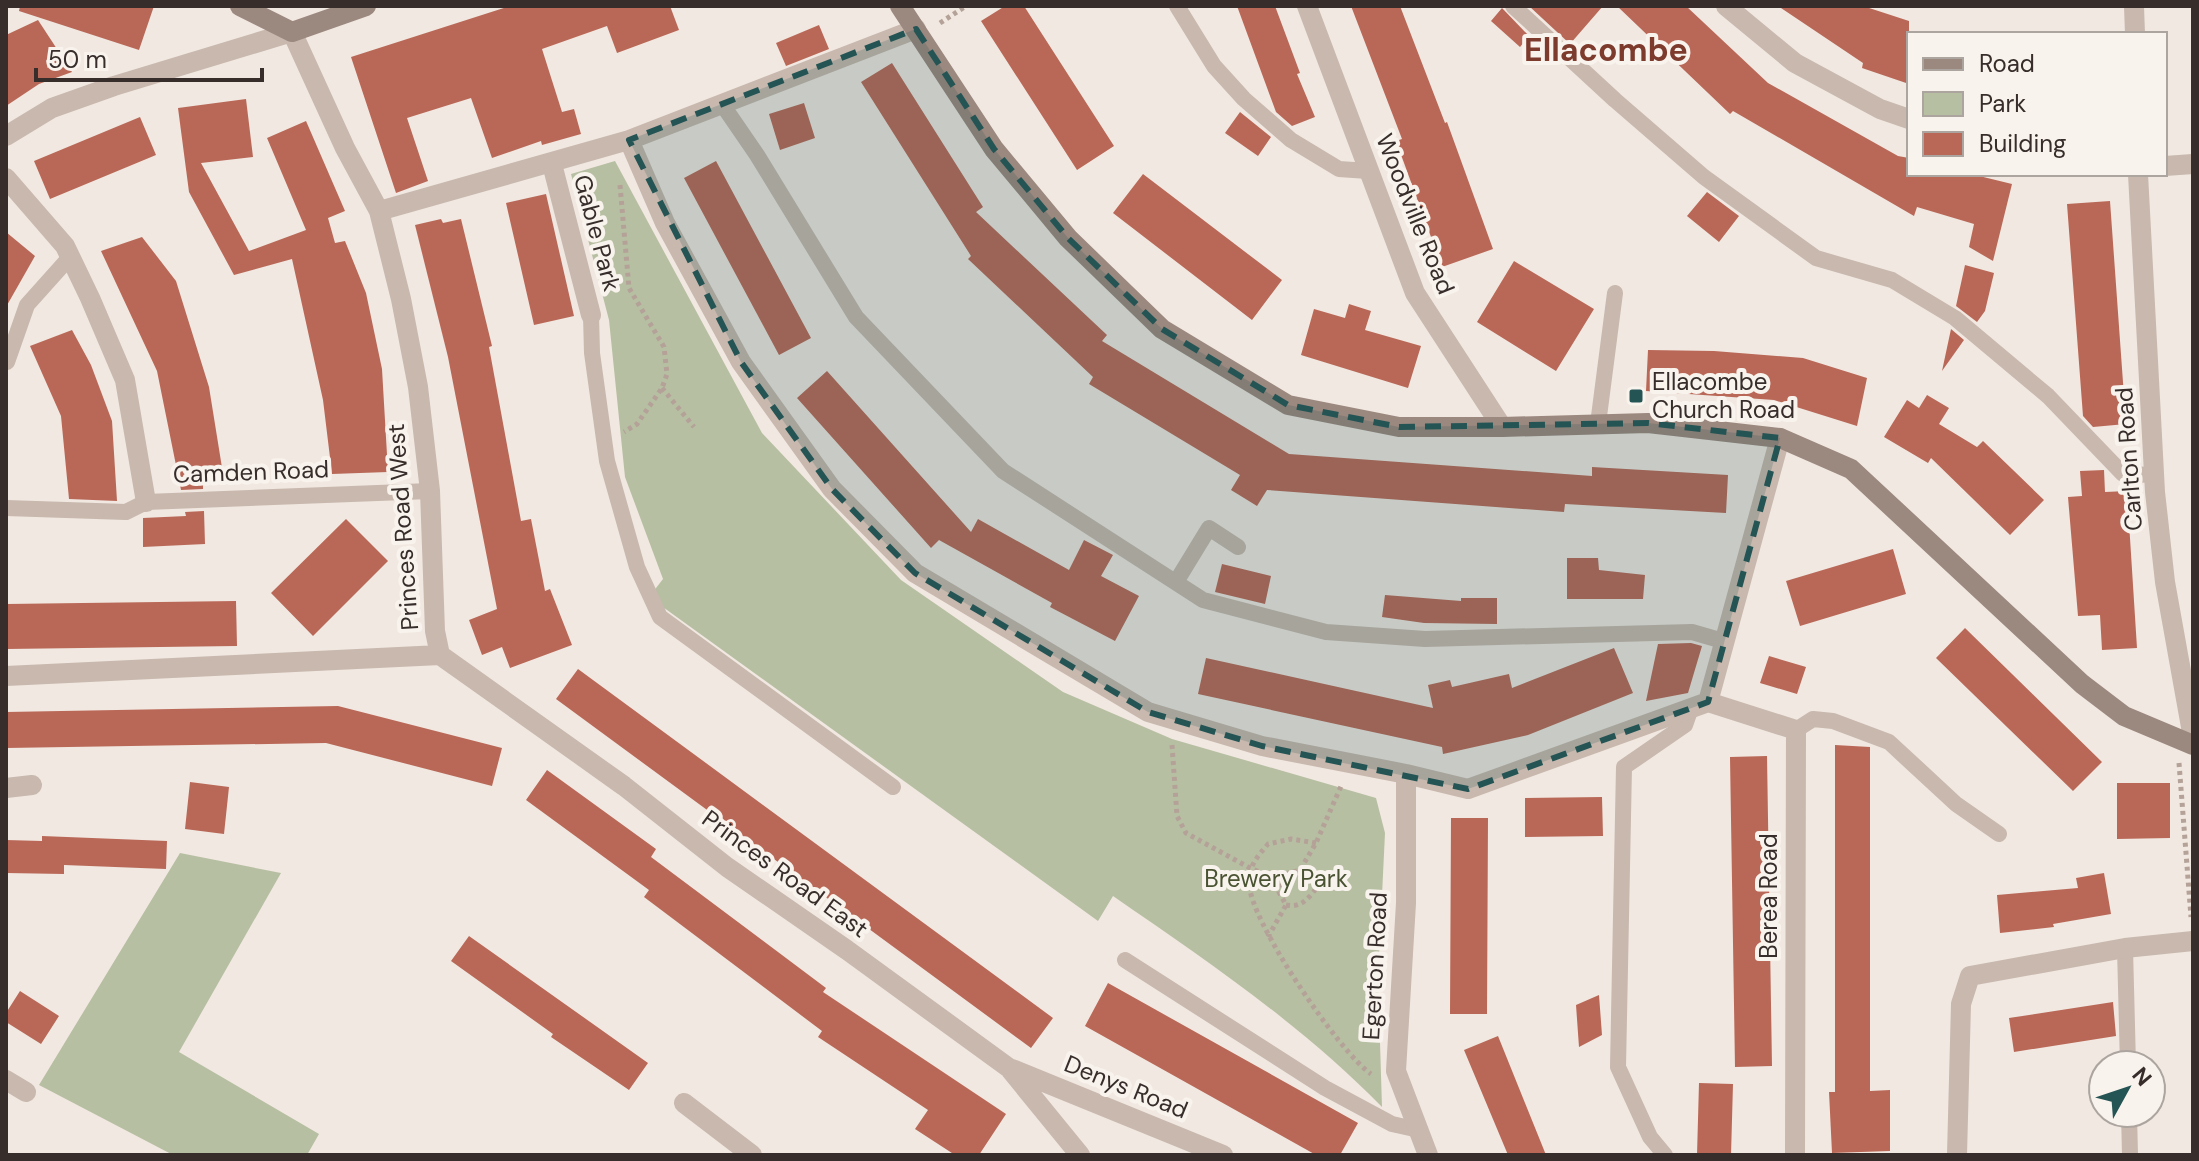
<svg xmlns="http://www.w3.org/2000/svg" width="2199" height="1161" font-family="'DM Sans',sans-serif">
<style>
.green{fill:#b7bfa2}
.building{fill:#b96857}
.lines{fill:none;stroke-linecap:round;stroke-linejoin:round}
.path{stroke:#b4a298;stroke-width:5;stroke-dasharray:4 4;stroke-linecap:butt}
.lane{stroke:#c8b8ae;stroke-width:16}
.street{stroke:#c8b8ae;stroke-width:20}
.secondary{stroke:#9b887f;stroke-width:20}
.marked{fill:#255454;fill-opacity:0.2;stroke:#255454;stroke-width:6;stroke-dasharray:16 10;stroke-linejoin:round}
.poi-dot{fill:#255454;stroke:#f9f3ed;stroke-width:3}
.labels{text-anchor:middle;stroke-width:8;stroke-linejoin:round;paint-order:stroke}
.street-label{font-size:24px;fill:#372e2b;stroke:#f9f3ed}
.poi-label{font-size:24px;fill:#372e2b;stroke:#f9f3ed;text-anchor:start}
.park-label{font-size:24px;fill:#495332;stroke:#f9f3ed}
.district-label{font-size:32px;font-weight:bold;fill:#7d3b2d;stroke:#f9f3ed}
</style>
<rect width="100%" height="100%" fill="#f1e8e1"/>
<path class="green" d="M 615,161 L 762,433 L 901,580 L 1063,692 L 1172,739 L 1376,798 L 1385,833 L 1378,978 L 1382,1107 C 1302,1025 1207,961 1113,896 L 1098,921 L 649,597 L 663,579 L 625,477 L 609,320 L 571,174 Z
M 180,853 L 281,873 L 179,1052 L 319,1134 L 307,1155 L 173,1155 L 39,1085 Z"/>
<path class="building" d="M 20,6 L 154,6 L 139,50 L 19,11 Z
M 510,6 L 670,6 L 679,30 L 617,53 L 607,26 L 542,49 L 562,112 L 574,109 L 581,134 L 542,145 L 541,141 L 492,158 L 471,98 L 407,118 L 428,181 L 396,193 L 351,57 Z
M 1005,6 L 1024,6 L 1114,146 L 1077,170 L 981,21 Z
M 1237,6 L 1275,6 L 1300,73 L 1297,74 L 1315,117 L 1292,126 L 1276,112 Z
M 1351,6 L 1400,6 L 1445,123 L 1447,122 L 1493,249 L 1442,267 L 1396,141 L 1402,139 Z
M 1529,6 L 1603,6 L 1570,44 Z
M 1617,6 L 1686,6 L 1768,83 L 1898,156 L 1909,158 L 1909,174 L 1971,174 L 2012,184 L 1993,261 L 1969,247 L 1974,224 L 1917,207 L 1914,216 L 1733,111 L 1730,114 Z
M 1778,6 L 1863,6 L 1909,21 L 1909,84 L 1862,68 L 1863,63 Z
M 1502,8 L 1529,36 L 1520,47 L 1491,21 Z
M 38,20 L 72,72 L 39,84 L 6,106 L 6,35 Z
M 819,25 L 829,49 L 786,66 L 776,43 Z
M 892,63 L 983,207 L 976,212 L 1107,335 L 1102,341 L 1289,454 L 1592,476 L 1592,467 L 1728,475 L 1726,513 L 1565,504 L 1564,512 L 1267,490 L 1257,506 L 1231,490 L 1240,475 L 1089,384 L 1093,377 L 968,259 L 971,256 L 861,82 Z
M 246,99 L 253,157 L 201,163 L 249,251 L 306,230 L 267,138 L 306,121 L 345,211 L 328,218 L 335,243 L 345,241 L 366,293 L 382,369 L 388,472 L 332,474 L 323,400 L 292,259 L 234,275 L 189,192 L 178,108 Z
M 804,103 L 815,138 L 780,150 L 769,114 Z
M 1240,112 L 1271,137 L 1258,156 L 1225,133 Z
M 140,117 L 156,155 L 50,199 L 34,161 Z
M 716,161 L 811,338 L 779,355 L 684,178 Z
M 1143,174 L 1282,280 L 1252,320 L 1113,213 Z
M 1707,192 L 1739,216 L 1719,242 L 1687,216 Z
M 546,194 L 574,316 L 534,325 L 506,203 Z
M 2110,201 L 2126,424 L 2093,427 L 2083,416 L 2067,204 Z
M 441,219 L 443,223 L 461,219 L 492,346 L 489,347 L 521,521 L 531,519 L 545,591 L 550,589 L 572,645 L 510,668 L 502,647 L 482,655 L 469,620 L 497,609 L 448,357 L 415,225 Z
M 6,232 L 35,256 L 6,307 Z
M 142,237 L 176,281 L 209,387 L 224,480 L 203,483 L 203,489 L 181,490 L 157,371 L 101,251 Z
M 1514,261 L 1594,309 L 1556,371 L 1477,322 Z
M 1965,265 L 1994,273 L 1985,311 L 1977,322 L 1956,306 Z
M 1349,304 L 1371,311 L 1365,330 L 1421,346 L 1408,388 L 1301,355 L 1314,309 L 1345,318 Z
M 1951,329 L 1964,340 L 1942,371 Z
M 72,330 L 91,365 L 112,421 L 117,501 L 69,499 L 61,416 L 30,346 Z
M 1648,350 L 1714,351 L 1803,358 L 1867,378 L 1857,426 L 1774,400 L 1646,391 Z
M 827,371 L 971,532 L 978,519 L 1069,570 L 1084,540 L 1113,555 L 1101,576 L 1139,596 L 1115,641 L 1050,607 L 1052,603 L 939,540 L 931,548 L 797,398 Z
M 1927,395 L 1949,408 L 1939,424 L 1977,447 L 1983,441 L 2044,500 L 2010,535 L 1931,458 L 1928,463 L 1884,437 L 1907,400 L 1919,408 Z
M 2104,470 L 2105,492 L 2127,491 L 2137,648 L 2102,650 L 2100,615 L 2078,616 L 2068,497 L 2082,496 L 2080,471 Z
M 204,511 L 205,544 L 143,547 L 143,518 L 186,516 L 185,512 Z
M 346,519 L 388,561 L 313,636 L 271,593 Z
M 1893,549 L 1906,594 L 1800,626 L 1786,581 Z
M 1567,558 L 1598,558 L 1599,570 L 1645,575 L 1643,599 L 1567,599 Z
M 1222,564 L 1271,576 L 1265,604 L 1215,592 Z
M 1385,595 L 1461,601 L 1461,598 L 1497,598 L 1497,624 L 1424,623 L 1382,617 Z
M 236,601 L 237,646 L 6,649 L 6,604 Z
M 1965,628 L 2102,762 L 2073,791 L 1936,658 Z
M 1691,643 L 1702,646 L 1688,693 L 1646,701 L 1658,644 Z
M 1614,648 L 1633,693 L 1528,735 L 1443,754 L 1442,747 L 1198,694 L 1206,658 L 1433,708 L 1428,685 L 1450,680 L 1452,687 L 1509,674 L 1512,688 Z
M 1769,656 L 1806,667 L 1797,694 L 1760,683 Z
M 578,669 L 1053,1018 L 1031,1048 L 556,699 Z
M 338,706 L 502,748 L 492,786 L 326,743 L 6,748 L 6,712 Z
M 1835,745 L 1870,747 L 1870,1091 L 1890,1090 L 1890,1151 L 1832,1153 L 1829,1092 L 1835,1092 Z
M 1767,756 L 1772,1066 L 1735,1067 L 1730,757 Z
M 547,770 L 656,849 L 651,857 L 826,988 L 823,992 L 1006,1114 L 979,1155 L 955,1155 L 915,1129 L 928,1110 L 818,1037 L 822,1031 L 644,897 L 649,890 L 526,800 Z
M 190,782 L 229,787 L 224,834 L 185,829 Z
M 2117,783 L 2170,783 L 2170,838 L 2117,839 Z
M 1602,797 L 1603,836 L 1525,837 L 1525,798 Z
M 1451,818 L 1488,818 L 1487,1014 L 1450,1014 Z
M 42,836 L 167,841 L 166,869 L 64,865 L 64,874 L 6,873 L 6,840 L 42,841 Z
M 2104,873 L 2111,914 L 2053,924 L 2054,927 L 2000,933 L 1997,895 L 2078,888 L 2076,878 Z
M 469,936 L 648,1063 L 629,1090 L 551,1037 L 553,1034 L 451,961 Z
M 1108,983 L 1358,1123 L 1340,1155 L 1316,1155 L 1085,1026 Z
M 20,991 L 59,1016 L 41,1044 L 6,1022 L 6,1013 Z
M 1599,995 L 1602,1035 L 1579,1047 L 1576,1005 Z
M 2113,1002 L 2116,1036 L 2014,1052 L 2009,1018 Z
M 1498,1036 L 1546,1155 L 1508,1155 L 1464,1050 Z
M 1699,1083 L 1733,1084 L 1731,1155 L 1697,1155 Z"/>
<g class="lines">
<path class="path" d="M 940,23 L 966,6
M 620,185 L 629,288 L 664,347 L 667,374 L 662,388 L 637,424 L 624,432
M 662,388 L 694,427
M 1172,745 L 1177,816 L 1186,833 L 1250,868 L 1279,880
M 2179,763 L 2191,917
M 1316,843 L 1291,839 L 1268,844 C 1258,856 1249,865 1249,882 C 1248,919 1340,1053 1371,1074
M 1286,905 C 1300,908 1307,900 1315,890 L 1312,880 L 1300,870
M 1268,937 L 1286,905 L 1279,892 L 1279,880 L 1289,873 L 1300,870 L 1316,843 L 1342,784"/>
<path class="lane" d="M 1177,6 L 1214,66 L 1244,99 L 1291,140 L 1339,169 L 1368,171
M 1513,6 L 1615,100 L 1704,177 L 1816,258 L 1892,280 L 1955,318 L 2048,396 L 2123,474 L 2155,475
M 722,104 L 757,155 L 856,317 L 1003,471 L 1203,600 L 1326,632 L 1425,639 L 1692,632 L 1723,641
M 591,315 L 592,353 L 607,461 L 637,567 L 660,617 L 893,787
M 7,362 L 27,305 L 70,257
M 1598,424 L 1615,293
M 6,508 L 126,512 L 146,502 L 430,491
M 1176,582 L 1209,528 L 1238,547
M 1796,730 L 1813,719 L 1833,721 L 1889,742 L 1956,804 L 1999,834
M 2125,948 L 2128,1065
M 1125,960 L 1325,1088 L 1392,1124 L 1419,1130
M 2129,1113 L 2130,1155
M 1665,1155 L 1650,1137 L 1618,1067 L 1624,767 L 1685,725 L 1691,708"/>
<path class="street" d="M 1307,6 L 1415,293 L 1502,427
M 1726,6 L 1795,63 L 1880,109 L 1909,119
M 2134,6 L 2135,34
M 916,29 L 629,140 L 665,223 L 741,362 L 832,489 L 915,573 L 1148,712 L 1262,746 L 1406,774 L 1468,789 L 1708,702 L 1780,438
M 6,136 L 52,108 L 114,86 L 292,32 L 345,148 L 379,211 L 401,299 L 418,387 L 430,491 L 435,631 L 440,655 L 6,676
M 552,164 L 591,315
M 2165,166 L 2193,164
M 2138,174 L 2155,492 L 2165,582 L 2193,738
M 6,178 L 65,246 L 90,298 L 125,380 L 146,502
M 379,211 L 629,140
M 440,655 L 624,786 L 727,867 L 847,950 L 1009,1068 L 1080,1155
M 1708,702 L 1796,730 L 1795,1155
M 1406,774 L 1406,903 L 1396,1071 L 1428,1155
M 6,788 L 32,785
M 1012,1069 L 1223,1155
M 6,1080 L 26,1092
M 684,1103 L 752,1155
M 1957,1155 L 1961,1004 L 1970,976 L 2125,948 L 2193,941"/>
<path class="secondary" d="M 240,6 L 292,32 L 366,6
M 900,6 L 994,149 L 1068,238 L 1162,329 L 1288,405 L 1399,427 L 1502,427 L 1648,423 L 1780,438 L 1851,469 L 2082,684 L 2124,716 L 2193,745"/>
</g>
<path class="marked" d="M 916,29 L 994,149 L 1068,238 L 1162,329 L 1288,405 L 1399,427 L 1648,423 L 1780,438 L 1708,702 L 1468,789 L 1262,746 L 1148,712 L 915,573 L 832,489 L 741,362 L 629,140 Z"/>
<rect class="poi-dot" x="1628" y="388" width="16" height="16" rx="4"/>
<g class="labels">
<g class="street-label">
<text transform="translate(1415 214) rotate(68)" y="8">Woodville Road</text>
<text transform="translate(597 233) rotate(75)" y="8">Gable Park</text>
<text transform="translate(2129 459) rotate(-94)" y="8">Carlton Road</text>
<text transform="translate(251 472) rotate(-2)" y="8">Camden Road</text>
<text transform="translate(403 527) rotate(-94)" y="8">Princes Road West</text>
<text transform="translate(785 874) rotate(36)" y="8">Princes Road East</text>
<text transform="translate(1769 896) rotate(-90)" y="8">Berea Road</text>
<text transform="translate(1375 966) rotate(-87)" y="8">Egerton Road</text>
<text transform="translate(1126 1087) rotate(22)" y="8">Denys Road</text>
</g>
<g class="poi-label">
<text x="1652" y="390">Ellacombe<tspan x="1652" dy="28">Church Road</tspan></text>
</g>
<g class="park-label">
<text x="1276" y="887">Brewery Park</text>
</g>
<g class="district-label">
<text x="1606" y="61">Ellacombe</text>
</g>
</g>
<rect width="2199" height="1161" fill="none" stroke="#372e2b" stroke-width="16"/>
<rect x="1907" y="32" width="260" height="144" fill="#f9f3ed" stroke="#aba49f" stroke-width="2"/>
<rect x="1923" y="58" width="40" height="12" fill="#9b887f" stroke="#aba49f" stroke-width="2"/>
<text x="1979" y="72" font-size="24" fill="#372e2b">Road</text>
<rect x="1923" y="92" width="40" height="24" fill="#b7bfa2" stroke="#aba49f" stroke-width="2"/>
<text x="1979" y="112" font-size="24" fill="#372e2b">Park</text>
<rect x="1923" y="132" width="40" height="24" fill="#b96857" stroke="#aba49f" stroke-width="2"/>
<text x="1979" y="152" font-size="24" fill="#372e2b">Building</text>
<g transform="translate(2127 1089) rotate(50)"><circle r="38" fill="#f9f3ed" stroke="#aba49f" stroke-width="2"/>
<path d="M0-6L14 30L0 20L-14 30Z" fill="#255454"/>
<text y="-12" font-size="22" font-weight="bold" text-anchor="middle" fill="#372e2b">N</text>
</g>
<path d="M36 68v12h226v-12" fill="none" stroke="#372e2b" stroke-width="4"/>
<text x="48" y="68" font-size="24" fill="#372e2b" stroke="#f9f3ed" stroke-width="6" paint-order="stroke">50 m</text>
</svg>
